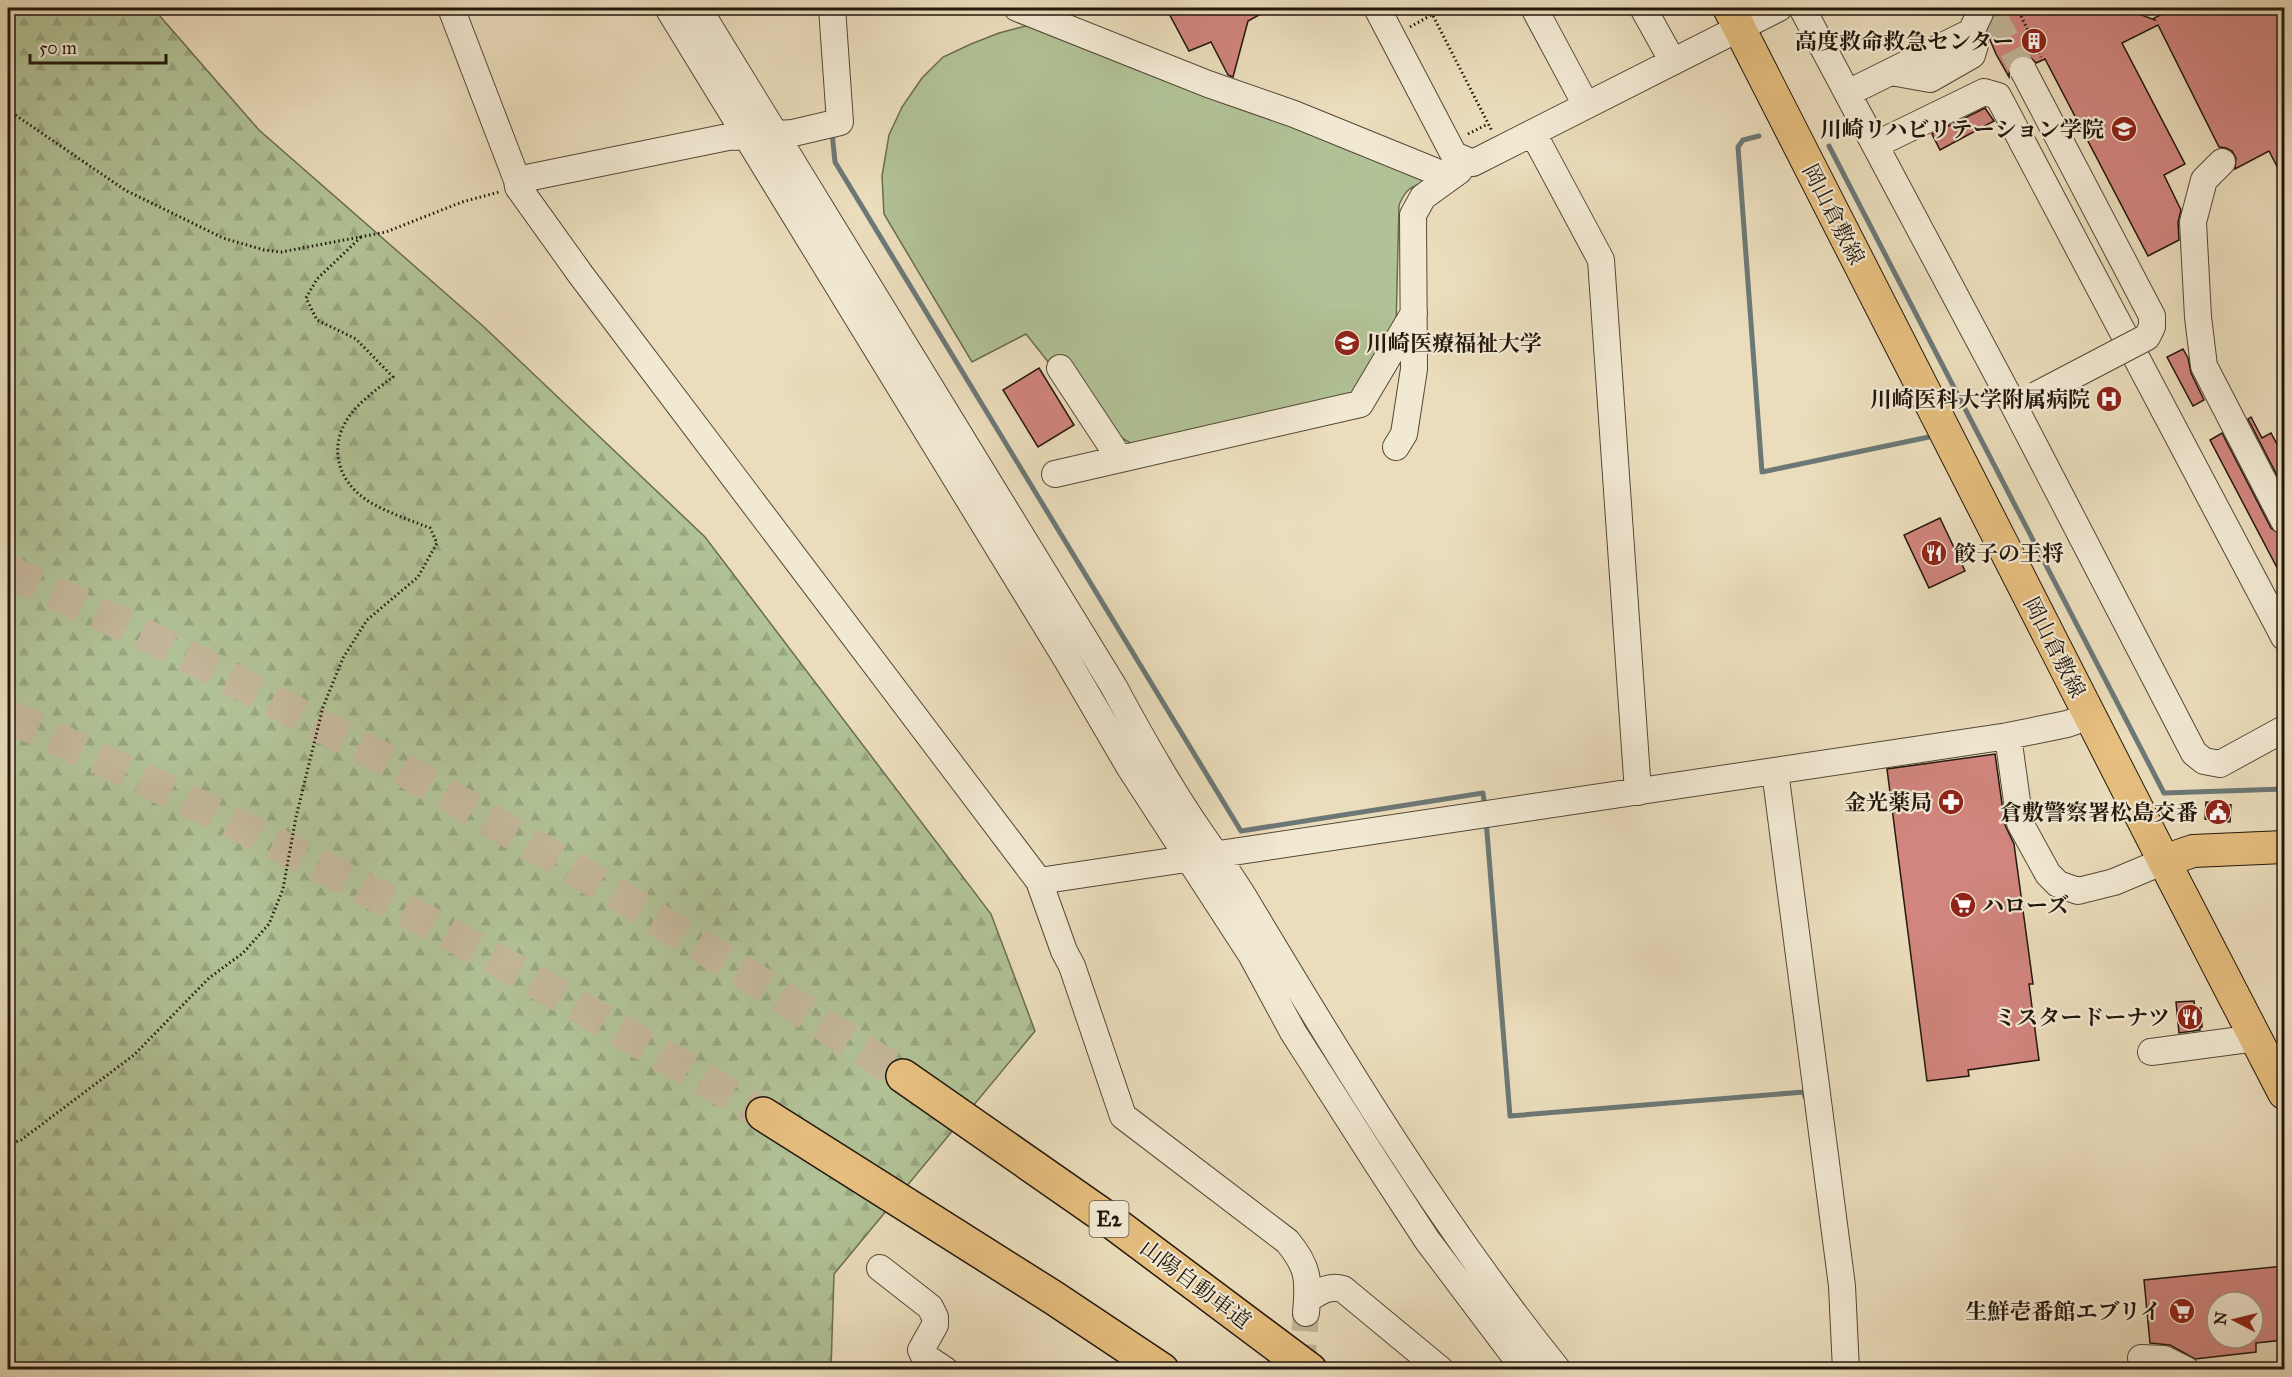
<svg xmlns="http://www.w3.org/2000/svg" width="2292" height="1377" font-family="'IM FELL Great Primer','Noto Serif JP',serif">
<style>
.grass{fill:#b1c296;stroke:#6a6c51;stroke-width:1.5}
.forest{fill:url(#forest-firs);stroke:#6a6c51;stroke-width:1.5}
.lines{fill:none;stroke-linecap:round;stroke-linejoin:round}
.stream{stroke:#6c7876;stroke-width:5}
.building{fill:#d1857e;stroke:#22170c;stroke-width:1.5;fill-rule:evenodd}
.minor-tunnel{stroke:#c3b599;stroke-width:26;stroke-dasharray:26 13;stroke-linecap:butt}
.highway-tunnel{stroke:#c3b599;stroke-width:33;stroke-dasharray:33 16;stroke-linecap:butt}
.minor-casing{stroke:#544838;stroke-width:28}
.major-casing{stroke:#22170c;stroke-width:34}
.highway-casing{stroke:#22170c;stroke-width:36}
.path{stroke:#22170c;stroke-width:3;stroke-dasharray:1.5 3;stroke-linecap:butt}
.minor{stroke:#f2e9d3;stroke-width:26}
.major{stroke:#e6be7e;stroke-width:32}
.highway{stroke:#e6be7e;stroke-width:33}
.minor-bridge-casing{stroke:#544838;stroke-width:28;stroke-linecap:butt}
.minor-bridge{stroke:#f2e9d3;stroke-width:26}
.labels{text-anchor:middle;stroke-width:4.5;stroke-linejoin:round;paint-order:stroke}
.shield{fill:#f2e9d3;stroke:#605648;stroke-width:1.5}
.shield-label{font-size:21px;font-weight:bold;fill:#22170c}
.poi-label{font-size:22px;font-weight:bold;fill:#22170c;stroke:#f2e9d3;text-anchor:end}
.street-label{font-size:22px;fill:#22170c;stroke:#f2e9d3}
</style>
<defs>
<pattern id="forest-firs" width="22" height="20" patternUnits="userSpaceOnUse" patternTransform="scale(1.5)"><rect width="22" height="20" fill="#b1c296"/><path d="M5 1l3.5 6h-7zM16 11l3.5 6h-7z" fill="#98a680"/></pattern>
</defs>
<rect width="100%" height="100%" fill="#ebddbc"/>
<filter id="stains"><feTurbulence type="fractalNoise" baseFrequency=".00333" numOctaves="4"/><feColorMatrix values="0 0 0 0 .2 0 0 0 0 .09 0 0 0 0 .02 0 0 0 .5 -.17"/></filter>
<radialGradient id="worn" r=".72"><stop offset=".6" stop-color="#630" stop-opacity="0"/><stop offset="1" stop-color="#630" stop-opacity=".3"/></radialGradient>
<path class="grass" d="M 1041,22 L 1425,175 L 1426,182 C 1410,186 1405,191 1399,205 L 1396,327 L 1354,393 L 1132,444 C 1096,425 1079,388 1059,355 L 1049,363 L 1026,334 L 972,362 L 884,214 L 882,176 L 889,135 L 902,107 L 922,78 L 943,57 L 971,44 L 999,33 Z"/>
<path class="forest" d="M 8,8 L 156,8 L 159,15 L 259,130 L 483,326 L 705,537 L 991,914 L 1035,1031 L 834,1274 L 831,1369 L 8,1369 Z"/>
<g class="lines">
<path class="stream" d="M 832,132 L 835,162 L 1241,831 L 1483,793 L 1485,808
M 1759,136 L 1743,140 L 1738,147 L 1762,472 L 1929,437
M 1829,146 L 2164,793 L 2284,789
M 1486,820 L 1510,1116 L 1804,1092 L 1805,1097"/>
</g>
<path class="building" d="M 1166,8 L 1272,8 L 1248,21 L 1233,77 L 1228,75 L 1211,42 L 1189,51 Z
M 2011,8 L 2122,8 L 2155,20 L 2154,18 L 2175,8 L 2284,8 L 2284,180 L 2269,151 L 2235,169 L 2236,158 L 2232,151 L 2226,148 L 2219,147 L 2158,25 L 2122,43 L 2185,164 L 2164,175 L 2181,210 L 2178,222 L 2179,240 L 2148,256 L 2045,59 L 2036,63 L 2031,58 L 2024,55 L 2016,57 L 2010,63 L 2009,77 L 1996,54 L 1987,33 L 1994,16 Z
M 1985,108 L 1994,121 L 1940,150 L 1932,134 Z
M 2183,349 L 2188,358 L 2191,373 L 2204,400 L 2193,406 L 2167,357 Z
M 1039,368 L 1074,425 L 1038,447 L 1003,390 Z
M 2251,417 L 2262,438 L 2271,433 L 2278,446 L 2284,443 L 2284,489 L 2248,419 Z
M 2222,433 L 2271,528 L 2281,535 L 2284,542 L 2284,581 L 2210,440 Z
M 1940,518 L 1965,571 L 1929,588 L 1904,535 Z
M 1995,754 L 2005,825 L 2014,844 L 2033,984 L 2029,984 L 2039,1060 L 1968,1070 L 1969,1076 L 1927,1081 L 1887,769 Z
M 2206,802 L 2231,805 L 2230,822 L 2205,819 Z
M 2194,1001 L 2195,1009 L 2201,1008 L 2202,1027 L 2200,1027 L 2200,1030 L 2179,1033 L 2176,1002 Z
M 2284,1266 L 2284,1340 L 2256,1343 L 2256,1352 L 2195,1359 L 2170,1345 L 2150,1343 L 2144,1280 ZM 2217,1302 L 2253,1302 L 2253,1338 L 2217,1338 Z"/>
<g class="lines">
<path class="minor-tunnel" d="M 1994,16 L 2023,70
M 1302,1370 L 1306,1313"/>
<path class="highway-tunnel" d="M 8,571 L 166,645 L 392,763 L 615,893 L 770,989 L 903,1076
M 8,716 C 135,775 263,835 388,901 C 515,967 639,1042 763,1114"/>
<g class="minor-casing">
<path id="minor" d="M 451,8 L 517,180 L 518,187 L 581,275 L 1039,881 L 1064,951 L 1072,966 L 1123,1116 L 1287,1241 C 1309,1267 1309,1280 1306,1313
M 668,8 L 1067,660 L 1130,768 L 1252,956 L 1293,1032 L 1376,1162 L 1427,1240 L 1525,1370
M 698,8 L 1114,687 C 1136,728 1159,769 1184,808 C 1204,839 1226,868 1245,899 C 1342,1061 1439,1222 1558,1370
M 1017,8 L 1208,84 L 1294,114 L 1449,177
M 1377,8 L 1454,155 L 1473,163 L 1779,8
M 1534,8 L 1586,105
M 1643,8 L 1673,62
M 1802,8 L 2014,406 L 2194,753 L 2204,761 L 2220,764 L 2284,729
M 1891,72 L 1930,79 L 1972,55 L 1975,45 L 1971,32
M 1848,93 L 1971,32 L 1980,13 L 1977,8
M 1533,133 L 1601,260 L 1638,792
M 1875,145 L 1984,92 L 1998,96 L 2284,637
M 2222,162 L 2204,180 L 2193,222 L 2198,317 L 2204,366 L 2284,521
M 517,180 L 728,137 L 793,133 L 840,122 L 832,8
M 1060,368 L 1120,459
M 1396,447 L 1404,434 L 1414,369 L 1413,215 L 1423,197 L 1459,171
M 1055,474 L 1360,404 L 1414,313
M 2008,736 L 2020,823 L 2048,874 L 2058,884 L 2078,891 L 2114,882 L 2164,861
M 1775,771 L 1842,1286 L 1846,1370
M 1039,881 L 2008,736 L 2067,724 L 2090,716
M 2151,1052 L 2256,1038
M 880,1268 L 930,1307 L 935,1317 L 935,1325 L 921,1350 L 924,1356 L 945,1370
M 1307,1300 C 1319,1292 1328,1285 1343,1289 L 1441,1370
M 2141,1358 L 2164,1359 L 2186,1370"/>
</g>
<g class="major-casing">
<path id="major" d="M 1729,8 L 2164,861 L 2284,1093
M 2164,861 L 2193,851 L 2284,847"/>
</g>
<g class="highway-casing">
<path id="highway" d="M 903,1076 L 1111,1221 L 1310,1370
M 763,1114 L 1054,1298 L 1162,1370"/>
</g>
<path class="path" d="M 1429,8 L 1492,131
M 2017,8 L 2041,57
M 1410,27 L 1433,14
M 8,110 L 125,190 L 223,238 L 264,250 L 281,252 L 386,232 L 462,202 L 499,192
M 1468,134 L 1488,124
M 8,1145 L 21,1140 L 134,1055 L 209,978 L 243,953 L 269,924 L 283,889 L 296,817 L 323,707 L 343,658 L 367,620 L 418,577 L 437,543 L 430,528 C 412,521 392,514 375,505 C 344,489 328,457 344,425 C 353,406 377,389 393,377 L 356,339 L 317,320 L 306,298 L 317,279 L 361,237"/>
<use href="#minor" class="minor"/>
<use href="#major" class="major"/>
<use href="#highway" class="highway"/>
<g class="minor-bridge-casing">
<path id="minor-bridge" d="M 2023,70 L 2152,316 L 2152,327 L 2147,337 L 2036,395"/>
</g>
<use href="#minor-bridge" class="minor-bridge"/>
</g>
<defs>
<g id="building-disc" transform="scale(1.35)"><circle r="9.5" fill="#8f2418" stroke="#f2e9d3"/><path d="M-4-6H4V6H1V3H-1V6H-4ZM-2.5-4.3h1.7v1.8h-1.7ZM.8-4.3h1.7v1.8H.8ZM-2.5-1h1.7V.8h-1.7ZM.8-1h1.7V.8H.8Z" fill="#fff"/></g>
<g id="university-disc" transform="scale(1.35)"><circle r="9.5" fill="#8f2418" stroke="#f2e9d3"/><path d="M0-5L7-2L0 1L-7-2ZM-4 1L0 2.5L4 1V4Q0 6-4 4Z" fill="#fff"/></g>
<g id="hospital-disc" transform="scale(1.35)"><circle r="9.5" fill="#8f2418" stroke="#f2e9d3"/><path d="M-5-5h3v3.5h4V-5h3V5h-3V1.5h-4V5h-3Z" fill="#fff"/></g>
<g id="restaurant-disc" transform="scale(1.35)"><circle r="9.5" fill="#8f2418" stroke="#f2e9d3"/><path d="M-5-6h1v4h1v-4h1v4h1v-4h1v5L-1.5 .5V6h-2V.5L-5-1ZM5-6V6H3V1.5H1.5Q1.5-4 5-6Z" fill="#fff"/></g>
<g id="pharmacy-disc" transform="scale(1.35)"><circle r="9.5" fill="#8f2418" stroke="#f2e9d3"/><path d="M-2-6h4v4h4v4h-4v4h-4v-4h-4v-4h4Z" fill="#fff"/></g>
<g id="civic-disc" transform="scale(1.35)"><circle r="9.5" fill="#8f2418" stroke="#f2e9d3"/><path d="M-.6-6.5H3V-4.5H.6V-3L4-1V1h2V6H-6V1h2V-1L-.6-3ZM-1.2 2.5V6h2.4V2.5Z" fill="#fff"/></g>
<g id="supermarket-disc" transform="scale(1.35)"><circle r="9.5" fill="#8f2418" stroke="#f2e9d3"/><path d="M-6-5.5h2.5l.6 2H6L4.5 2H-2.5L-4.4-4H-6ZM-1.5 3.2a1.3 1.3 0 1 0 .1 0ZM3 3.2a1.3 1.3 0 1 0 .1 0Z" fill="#fff"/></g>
</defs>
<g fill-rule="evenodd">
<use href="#building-disc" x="2034" y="41"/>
<use href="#university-disc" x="2124" y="129"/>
<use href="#university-disc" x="1347" y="343"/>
<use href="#hospital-disc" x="2109" y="399"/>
<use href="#restaurant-disc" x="1934" y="553"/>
<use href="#pharmacy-disc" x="1951" y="802"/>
<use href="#civic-disc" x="2218" y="812"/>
<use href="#supermarket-disc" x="1963" y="905"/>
<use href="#restaurant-disc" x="2190" y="1017"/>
<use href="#supermarket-disc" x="2182" y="1311"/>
</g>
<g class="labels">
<rect class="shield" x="1089.5" y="1201" width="39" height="36" rx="4.5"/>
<g class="shield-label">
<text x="1109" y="1226">E2</text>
</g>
<g class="poi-label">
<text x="2014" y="49">高度救命救急センター</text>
<text x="2104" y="137">川崎リハビリテーション学院</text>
<text x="1366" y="351" text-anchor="start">川崎医療福祉大学</text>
<text x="2090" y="407">川崎医科大学附属病院</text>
<text x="1954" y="561" text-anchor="start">餃子の王将</text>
<text x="1932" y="810">金光薬局</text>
<text x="2198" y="820">倉敷警察署松島交番</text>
<text x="1982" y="913" text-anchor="start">ハローズ</text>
<text x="2170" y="1025">ミスタードーナツ</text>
<text x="2162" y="1319">生鮮壱番館エブリイ</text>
</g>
<g class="street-label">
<text transform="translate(1834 214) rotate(63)" y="8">岡山倉敷線</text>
<text transform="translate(2055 647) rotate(63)" y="8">岡山倉敷線</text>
<text transform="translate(1196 1284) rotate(37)" y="8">山陽自動車道</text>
</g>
</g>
<rect width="2292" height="1377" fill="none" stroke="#ebddbc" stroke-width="30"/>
<rect x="9" y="9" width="2274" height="1359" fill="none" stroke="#22170c" stroke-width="3"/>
<rect x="15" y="15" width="2262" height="1347" fill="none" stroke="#22170c" stroke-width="1.5"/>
<g transform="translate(2235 1320) rotate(277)"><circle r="28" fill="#f2e9d3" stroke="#9f9583" stroke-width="1.5"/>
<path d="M0-4.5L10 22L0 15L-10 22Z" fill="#8f2418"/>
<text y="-9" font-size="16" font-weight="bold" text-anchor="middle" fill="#22170c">N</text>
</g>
<path d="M30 54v9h136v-9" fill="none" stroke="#22170c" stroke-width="3"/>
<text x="39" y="54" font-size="18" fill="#22170c" stroke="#f2e9d3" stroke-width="4.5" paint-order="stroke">50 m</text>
<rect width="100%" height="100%" filter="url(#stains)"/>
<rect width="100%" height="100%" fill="url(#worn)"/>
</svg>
